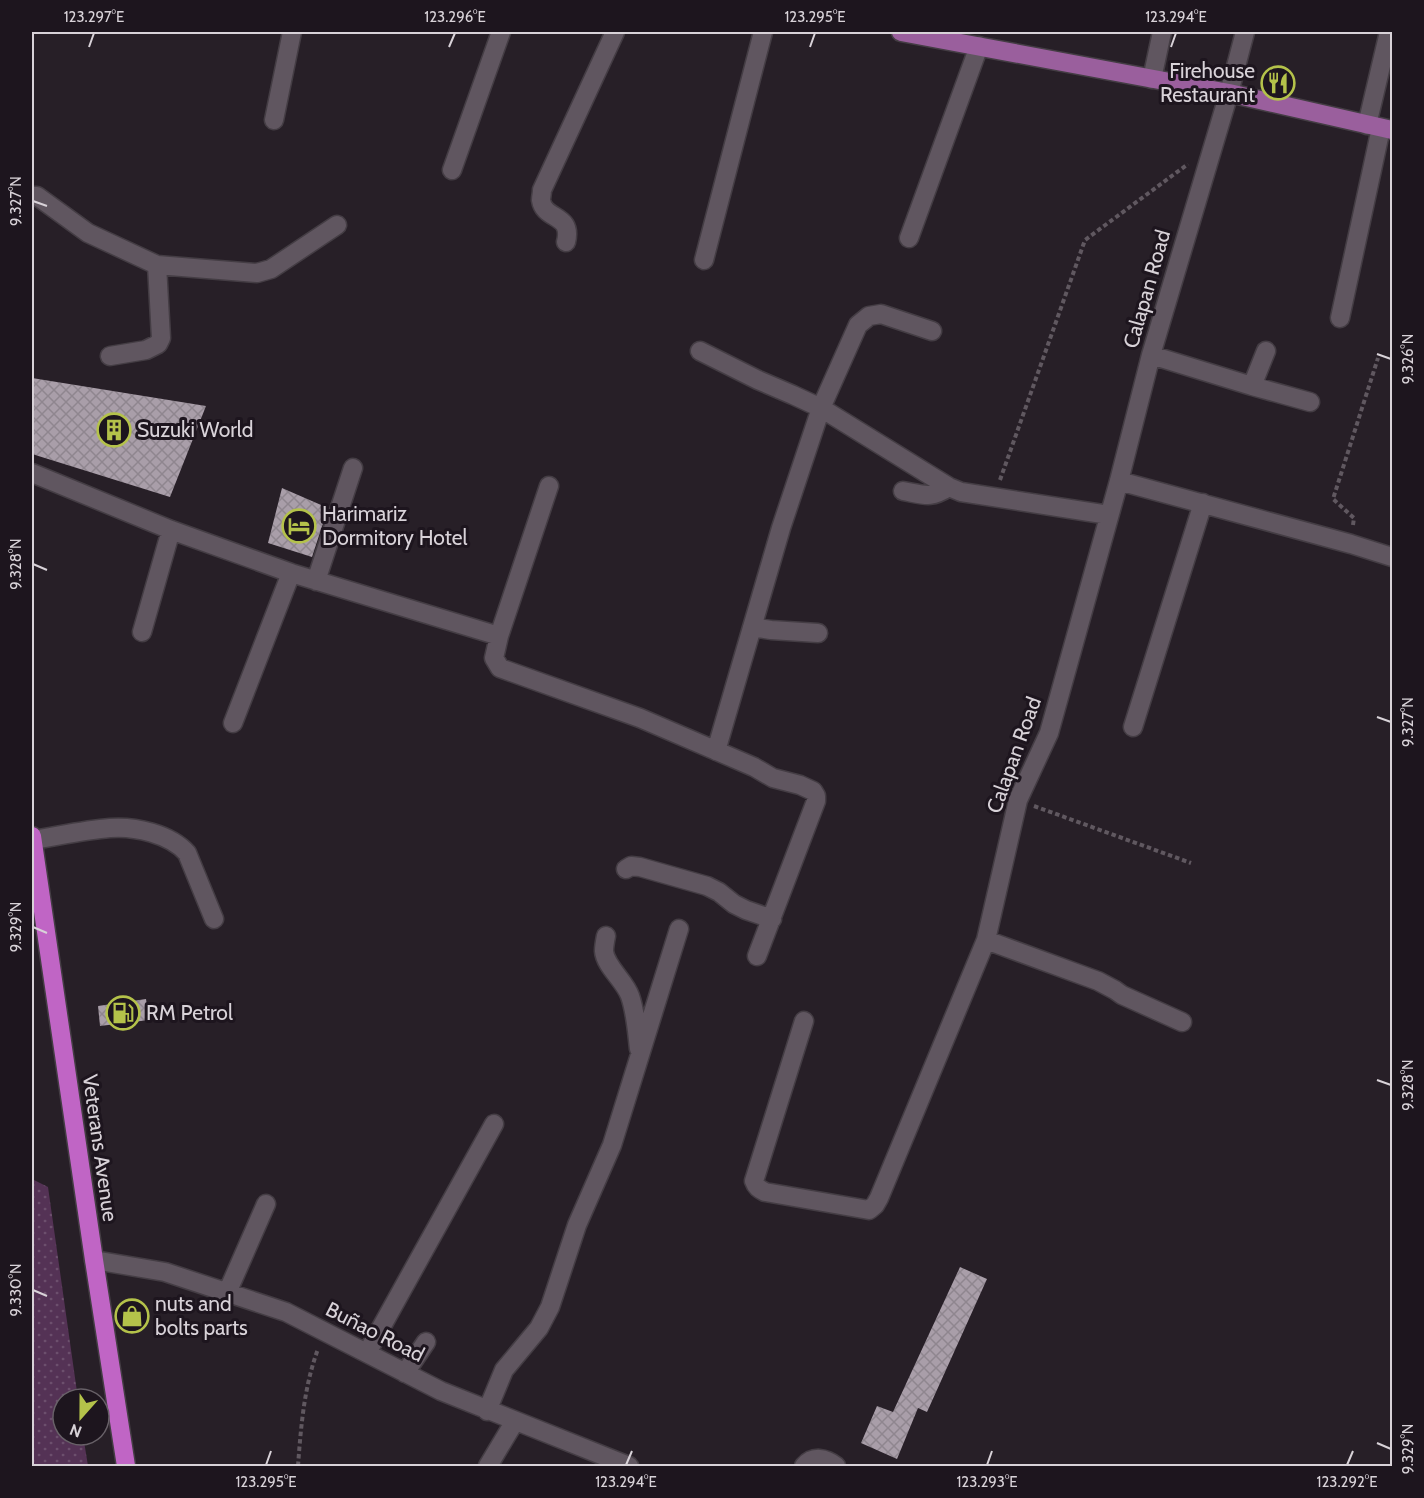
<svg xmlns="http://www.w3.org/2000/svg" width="1424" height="1498" font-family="Cabin,sans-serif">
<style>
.grass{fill:url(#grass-dots)}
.building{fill:url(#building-cross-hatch)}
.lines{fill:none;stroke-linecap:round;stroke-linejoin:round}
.minor-casing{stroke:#443d44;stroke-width:21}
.major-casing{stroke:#443d44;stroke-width:21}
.highway-casing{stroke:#443d44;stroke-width:21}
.path{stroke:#605860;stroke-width:4;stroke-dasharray:4.5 3;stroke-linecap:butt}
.minor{stroke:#605660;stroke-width:18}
.major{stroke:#9a5f9d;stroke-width:18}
.highway{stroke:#c065c5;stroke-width:18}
.ticks{fill:none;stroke:#d8d2d8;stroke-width:2}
.labels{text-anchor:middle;stroke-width:6;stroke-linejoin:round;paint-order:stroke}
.poi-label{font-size:21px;fill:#d8d2d8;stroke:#1d151e;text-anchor:start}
.street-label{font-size:21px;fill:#d8d2d8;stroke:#1d151e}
.neatline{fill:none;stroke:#d8d2d8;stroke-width:2}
.ticks-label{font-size:15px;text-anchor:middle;fill:#d8d2d8}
</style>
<defs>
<pattern id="grass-dots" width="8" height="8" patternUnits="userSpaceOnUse" patternTransform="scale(1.5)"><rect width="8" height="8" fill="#543255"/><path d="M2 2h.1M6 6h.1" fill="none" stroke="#6c4f6d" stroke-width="1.8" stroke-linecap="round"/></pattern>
<pattern id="building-cross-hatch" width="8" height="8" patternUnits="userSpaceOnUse" patternTransform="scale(1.5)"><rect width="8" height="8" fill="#a99ea9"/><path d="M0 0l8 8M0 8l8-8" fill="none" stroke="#8f868f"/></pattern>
</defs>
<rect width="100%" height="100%" fill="#271f27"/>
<path class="grass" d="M 32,1179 L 48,1187 L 78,1399 L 63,1399 L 63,1435 L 83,1435 L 88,1466 L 32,1466 Z"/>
<path class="building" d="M 32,378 L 206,406 L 170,497 L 32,454 Z
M 282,488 L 328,508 L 312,557 L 268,543 Z
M 146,999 L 149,1020 L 100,1026 L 98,1006 Z
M 960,1267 L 987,1279 L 927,1412 L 918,1408 L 897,1459 L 861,1443 L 877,1406 L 893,1412 Z"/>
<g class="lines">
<g class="minor-casing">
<path id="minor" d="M 1152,79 L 1162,32
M 274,120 L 292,32
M 1367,125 L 1389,32
M 452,170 L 501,32
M 32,196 L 37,196 L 88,233 L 157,265 L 257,273 L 271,269 L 337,225
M 909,238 L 979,46
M 566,242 C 573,213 544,221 541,200 C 541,197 542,194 542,190 L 615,32
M 704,260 L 763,32
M 1340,318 L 1381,128
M 700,351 L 758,380 L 793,395 L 821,408 L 949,487 L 961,492 L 1109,515
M 1151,355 L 1252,386 L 1310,402
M 110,356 L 146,350 L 158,344 L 161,338 L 157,265
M 1252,386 L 1266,351
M 32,473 L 171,530 L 291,573 L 499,636 L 494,658 L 500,668 L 640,718 L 754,767 L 773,778 L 800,785 L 813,791 L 816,796 L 816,801 L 757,956
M 1119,481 L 1351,544 L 1392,557
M 903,491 C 925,495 930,499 949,487
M 316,581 L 353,468
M 752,627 L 771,630 L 818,633
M 142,632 L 171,530
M 499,636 L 549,486
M 233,723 L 291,573
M 1133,727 L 1203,503
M 716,751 L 781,528 L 821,408 L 858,325 L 869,316 L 881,314 L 932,331
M 32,840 C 58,836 84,830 110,828 C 135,826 170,834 187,853 L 214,919
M 626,869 L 631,866 L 640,867 L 707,886 L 719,892 L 734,904 L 746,910 L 772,919
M 606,936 C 605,941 604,946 604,951 C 605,966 625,981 630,996 C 636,1013 637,1032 639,1049
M 986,940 L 1098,981 L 1115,990 L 1122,995 L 1182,1022
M 804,1021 L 754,1181 C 756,1187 759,1189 765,1192 L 869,1210 L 875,1205 L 879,1198 L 986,940 L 1018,800 L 1049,733 L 1119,481 L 1151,355 L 1229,93 L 1245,32
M 94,1260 L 165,1272 L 286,1312 L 441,1391 L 629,1466
M 227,1293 L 266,1204
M 367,1353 L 494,1124
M 405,1373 L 426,1342
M 487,1411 L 504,1370 L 539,1328 L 550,1307 L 577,1225 L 612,1145 L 679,929
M 488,1466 L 515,1421
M 804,1466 C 813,1455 826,1458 836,1466"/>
</g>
<g class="major-casing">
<path id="major" d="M 901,32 L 1229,93 L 1392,130"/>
</g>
<g class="highway-casing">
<path id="highway" d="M 32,836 L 94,1260 L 126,1466"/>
</g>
<path class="path" d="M 1000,480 L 1085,240 L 1188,164
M 1353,525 L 1354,518 L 1333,499 L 1378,358
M 1034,806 L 1191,863
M 298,1466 C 301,1426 304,1387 318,1349"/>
<use href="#minor" class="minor"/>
<use href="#major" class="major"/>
<use href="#highway" class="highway"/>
</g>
<path class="ticks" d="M 89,47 L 94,33M 449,47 L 455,33M 810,47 L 815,33M 1171,47 L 1176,33M 33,201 L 47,206M 1377,354 L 1391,359M 33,564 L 47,570M 1377,717 L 1391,722M 33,927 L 47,933M 1377,1080 L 1391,1085M 33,1290 L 47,1296M 1377,1443 L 1391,1449M 266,1465 L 271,1451M 626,1465 L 632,1451M 987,1465 L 992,1451M 1347,1465 L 1353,1451"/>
<defs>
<g id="restaurant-ring" transform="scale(1.725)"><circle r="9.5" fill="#1d151e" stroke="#b4c24a" stroke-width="1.5"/><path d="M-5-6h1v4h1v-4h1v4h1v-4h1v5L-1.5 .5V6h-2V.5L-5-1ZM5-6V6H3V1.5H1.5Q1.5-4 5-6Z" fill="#b4c24a"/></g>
<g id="building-ring" transform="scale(1.725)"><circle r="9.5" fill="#1d151e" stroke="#b4c24a" stroke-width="1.5"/><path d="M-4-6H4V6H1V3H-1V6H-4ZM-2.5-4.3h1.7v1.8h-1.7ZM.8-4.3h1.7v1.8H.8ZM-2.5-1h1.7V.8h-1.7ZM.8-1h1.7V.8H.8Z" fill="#b4c24a"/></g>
<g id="hotel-ring" transform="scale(1.725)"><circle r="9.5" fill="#1d151e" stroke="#b4c24a" stroke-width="1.5"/><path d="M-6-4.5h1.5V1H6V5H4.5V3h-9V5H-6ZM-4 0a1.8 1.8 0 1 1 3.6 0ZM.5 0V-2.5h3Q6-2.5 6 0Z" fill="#b4c24a"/></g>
<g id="fuel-ring" transform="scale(1.725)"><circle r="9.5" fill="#1d151e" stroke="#b4c24a" stroke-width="1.5"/><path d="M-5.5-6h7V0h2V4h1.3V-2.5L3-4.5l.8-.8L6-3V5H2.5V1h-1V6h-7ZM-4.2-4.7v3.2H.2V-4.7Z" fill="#b4c24a"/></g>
<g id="shop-ring" transform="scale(1.725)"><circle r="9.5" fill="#1d151e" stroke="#b4c24a" stroke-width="1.5"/><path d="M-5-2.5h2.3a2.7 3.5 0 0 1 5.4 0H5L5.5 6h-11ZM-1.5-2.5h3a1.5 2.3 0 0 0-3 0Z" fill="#b4c24a"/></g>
</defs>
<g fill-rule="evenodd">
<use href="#restaurant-ring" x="1278" y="83"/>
<use href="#building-ring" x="114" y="430"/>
<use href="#hotel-ring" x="299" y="526"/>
<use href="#fuel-ring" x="123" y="1013"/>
<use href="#shop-ring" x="132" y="1316"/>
</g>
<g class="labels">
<g class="poi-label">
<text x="1255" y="78" text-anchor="end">Firehouse<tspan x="1255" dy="24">Restaurant</tspan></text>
<text x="137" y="437">Suzuki World</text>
<text x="322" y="521">Harimariz<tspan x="322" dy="24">Dormitory Hotel</tspan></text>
<text x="146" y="1020">RM Petrol</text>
<text x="155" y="1311">nuts and<tspan x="155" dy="24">bolts parts</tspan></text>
</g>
<g class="street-label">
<text transform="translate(1147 289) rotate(-74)" y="7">Calapan Road</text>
<text transform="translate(1014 755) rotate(-70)" y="7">Calapan Road</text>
<text transform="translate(100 1148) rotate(82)" y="7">Veterans Avenue</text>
<text transform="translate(375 1332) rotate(27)" y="7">Buñao Road</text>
</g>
</g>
<rect width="1424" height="1498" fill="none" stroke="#1d151e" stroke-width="66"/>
<g transform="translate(81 1417) rotate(201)"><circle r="28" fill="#1d151e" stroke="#686168" stroke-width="1.5"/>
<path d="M0-4.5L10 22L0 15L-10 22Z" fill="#b4c24a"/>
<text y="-9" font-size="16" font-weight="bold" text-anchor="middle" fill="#d8d2d8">N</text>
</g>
<rect x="33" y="33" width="1358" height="1432" class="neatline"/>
<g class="ticks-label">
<text x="94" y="22">123.297°E</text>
<text x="455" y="22">123.296°E</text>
<text x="815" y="22">123.295°E</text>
<text x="1176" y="22">123.294°E</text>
<text transform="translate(16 201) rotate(-90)" y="5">9.327°N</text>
<text transform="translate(1408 359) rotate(-90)" y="5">9.326°N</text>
<text transform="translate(16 564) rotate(-90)" y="5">9.328°N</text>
<text transform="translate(1408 722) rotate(-90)" y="5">9.327°N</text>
<text transform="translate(16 927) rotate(-90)" y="5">9.329°N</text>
<text transform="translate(1408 1085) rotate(-90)" y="5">9.328°N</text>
<text transform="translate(16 1290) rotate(-90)" y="5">9.330°N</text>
<text transform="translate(1408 1449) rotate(-90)" y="5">9.329°N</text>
<text x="266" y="1487">123.295°E</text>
<text x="626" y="1487">123.294°E</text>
<text x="987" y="1487">123.293°E</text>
<text x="1347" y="1487">123.292°E</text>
</g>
</svg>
